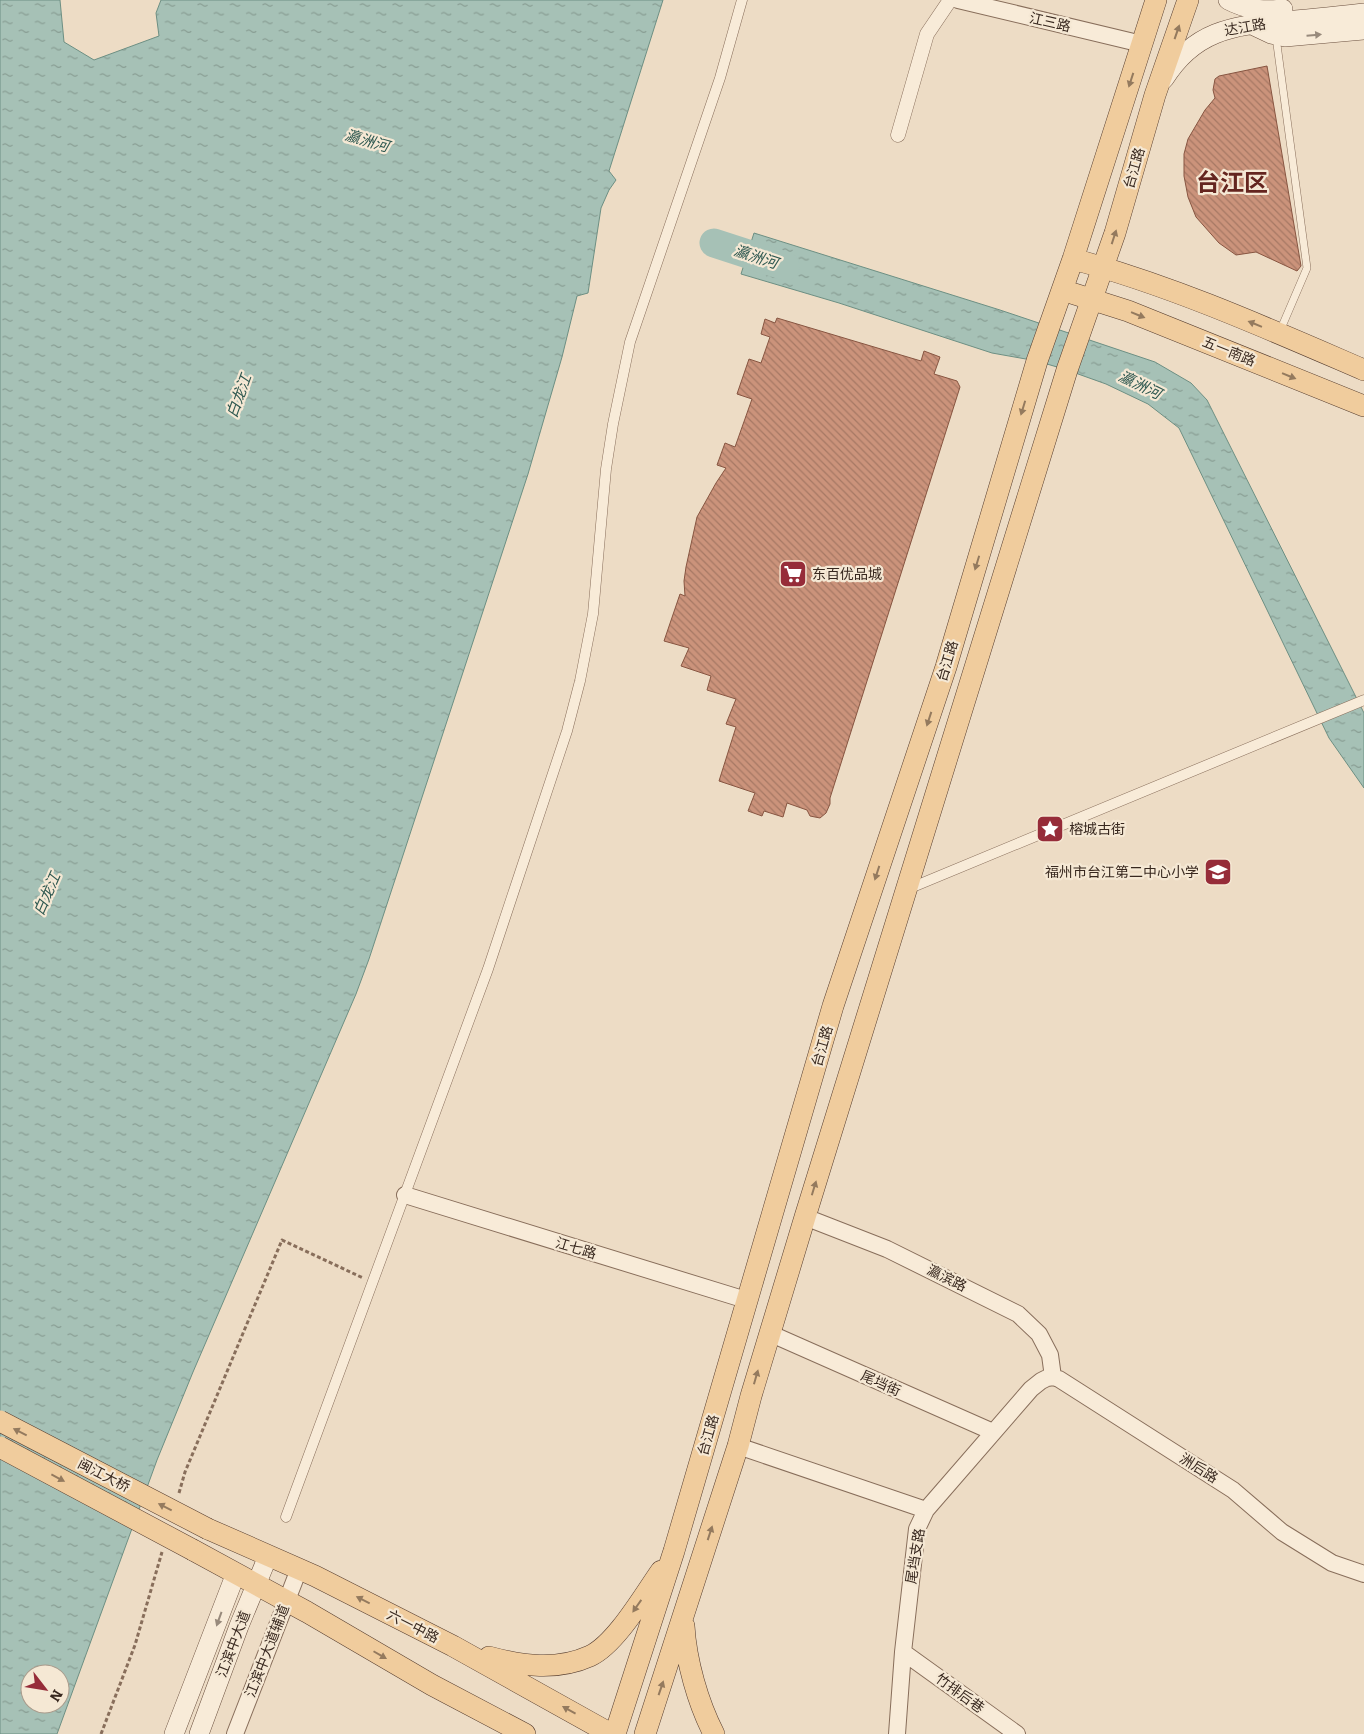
<svg xmlns="http://www.w3.org/2000/svg" width="1364" height="1734" font-family="Bitter,'Noto Sans SC',serif">
<style>
.water{fill:url(#water-ripples);stroke:#6d8f83;fill-rule:evenodd}
.lines{fill:none;stroke-linecap:round;stroke-linejoin:round}
.river{stroke:#a6c1b6;stroke-width:29}
.building{fill:url(#building-back-hatch);stroke:#875541}
.service-casing{stroke:#886e5b;stroke-width:8}
.pedestrian-casing{stroke:#886e5b;stroke-width:11}
.minor-casing{stroke:#886e5b;stroke-width:15}
.tertiary-casing{stroke:#886e5b;stroke-width:18}
.secondary-casing{stroke:#6a4f3e;stroke-width:20}
.primary-casing{stroke:#563d2f;stroke-width:22}
.path{stroke:#886e5b;stroke-width:3;stroke-dasharray:4 2.5;stroke-linecap:butt}
.service{stroke:#f8ebd8;stroke-width:7}
.pedestrian{stroke:#f8ebd8;stroke-width:10}
.minor{stroke:#f8ebd8;stroke-width:14}
.tertiary{stroke:#f8ebd8;stroke-width:16}
.secondary{stroke:#f8ebd8;stroke-width:19}
.primary{stroke:#f0cc9d;stroke-width:21}
.primary-bridge-casing{stroke:#563d2f;stroke-width:22;stroke-linecap:butt}
.primary-bridge{stroke:#f0cc9d;stroke-width:21}
.oneway{fill:#947a5e}
.oneway2{fill:#988a7c}
.labels{text-anchor:middle;stroke-width:4.5;stroke-linejoin:round;paint-order:stroke}
.street-label{font-size:14px;fill:#38281f;stroke:#f5e8d4}
.poi-label{font-size:14px;fill:#38281f;stroke:#f5e8d4;text-anchor:start}
.water-label{font-size:15px;font-style:italic;fill:#2e5850;stroke:#f5e8d4}
.town-label{font-size:24px;font-weight:bold;fill:#64251f;stroke:#f5e8d4}
</style>
<defs>
<pattern id="water-ripples" width="26" height="14" patternUnits="userSpaceOnUse" patternTransform="scale(1.25)"><rect width="26" height="14" fill="#a6c1b6"/><path d="M2 4q2-2 4 0t4 0M15 11q2-2 4 0t4 0" fill="none" stroke="#889d93"/></pattern>
<pattern id="building-back-hatch" width="6" height="6" patternUnits="userSpaceOnUse" patternTransform="scale(1.25)"><rect width="6" height="6" fill="#cb937b"/><path d="M-1 5l2 2M0 0l6 6M5-1l2 2" fill="none" stroke="#a67864"/></pattern>
</defs>
<rect width="100%" height="100%" fill="#eddcc5"/>
<path class="water" d="M 0,0 L 60,0 L 64,42 L 94,60 L 159,36 L 156,13 L 161,0 L 663,0 L 609,171 L 616,180 L 609,190 L 601,208 L 588,293 L 577,296 L 562,357 L 528,474 L 369,959 L 356,994 L 193,1372 L 157,1460 L 57,1734 L 0,1734 ZM 30,1674 L 60,1674 L 60,1704 L 30,1704 Z
M 754,233 L 1000,310 L 1155,362 L 1191,383 L 1207,400 L 1364,713 L 1364,788 L 1329,738 L 1179,428 L 1148,404 L 1106,384 L 1067,370 L 1037,361 L 992,353 L 839,303 L 741,274 Z"/>
<g class="lines">
<path class="river" d="M 714,243 L 785,266"/>
</g>
<path class="building" d="M 1267,66 L 1301,266 L 1297,271 L 1256,252 L 1236,255 L 1219,243 L 1196,217 L 1188,197 L 1184,176 L 1184,154 L 1188,139 L 1205,110 L 1215,98 L 1213,90 L 1215,79 L 1219,76 Z
M 777,318 L 921,361 L 924,351 L 940,357 L 934,374 L 957,381 L 960,387 L 830,798 L 830,804 L 826,813 L 820,818 L 810,816 L 807,810 L 787,803 L 783,817 L 764,811 L 762,816 L 748,811 L 755,793 L 719,781 L 736,727 L 726,724 L 736,699 L 707,690 L 711,676 L 681,666 L 689,648 L 664,641 L 680,594 L 685,596 L 684,581 L 686,567 L 697,517 L 716,483 L 726,468 L 717,465 L 725,443 L 735,447 L 752,399 L 737,394 L 749,359 L 761,363 L 770,337 L 761,334 L 765,319 L 775,323 Z"/>
<g class="lines">
<g class="service-casing">
<path id="service" d="M 1276,37 L 1307,268 L 1280,331"/>
</g>
<g class="pedestrian-casing">
<path id="pedestrian" d="M 908,889 L 1364,700
M 286,1517 L 488,969 L 567,731 L 580,681 L 593,614 L 606,469 L 613,424 L 630,342 L 720,78 L 742,0"/>
</g>
<g class="minor-casing">
<path id="minor" d="M 898,135 L 927,34 L 950,0"/>
</g>
<g class="tertiary-casing">
<path id="tertiary" d="M 958,0 L 1142,44
M 405,1195 L 746,1300
M 805,1217 L 887,1249 L 1018,1314 L 1039,1334 L 1050,1355 L 1053,1377
M 769,1333 L 993,1432
M 738,1446 L 926,1510
M 903,1652 L 1017,1734
M 235,1734 L 299,1569
M 897,1734 L 903,1652 L 917,1529 L 926,1510 L 1031,1389 L 1041,1381 L 1047,1378 L 1053,1377 L 1059,1379 L 1233,1490 L 1282,1532 L 1332,1563 L 1364,1574"/>
</g>
<g class="secondary-casing">
<path id="secondary" d="M 1228,0 C 1247,10 1262,11 1283,9
M 1252,25 L 1271,34 L 1285,37 L 1364,30
M 1164,79 C 1194,31 1231,26 1283,21 C 1310,19 1337,16 1364,13
M 174,1734 L 236,1573
M 199,1734 L 239,1626 L 268,1556"/>
</g>
<g class="primary-casing">
<path id="primary" d="M 1073,259 C 1173,286 1269,329 1364,370
M 1062,290 L 1128,311 L 1364,406
M 208,1529 L 315,1576 L 453,1646 L 611,1734
M 193,1550 L 307,1612 L 432,1685 L 525,1734
M 684,1626 C 686,1661 698,1703 714,1734
M 489,1657 C 522,1666 557,1671 590,1656 C 616,1644 644,1595 661,1571
M 615,1734 L 674,1551 L 833,1006 L 946,667 L 1037,361 L 1073,259 L 1156,0
M 645,1734 L 738,1446 L 751,1396 L 805,1217 L 1067,370 L 1115,233 L 1155,95 L 1188,0"/>
</g>
<path class="path" d="M 179,1493 L 185,1472 L 282,1240 L 363,1278
M 101,1734 L 135,1645 L 162,1552"/>
<use href="#service" class="service"/>
<use href="#pedestrian" class="pedestrian"/>
<use href="#minor" class="minor"/>
<use href="#tertiary" class="tertiary"/>
<use href="#secondary" class="secondary"/>
<use href="#primary" class="primary"/>
<g class="primary-bridge-casing">
<path id="primary-bridge" d="M 0,1421 L 208,1529
M 0,1447 L 193,1550"/>
</g>
<use href="#primary-bridge" class="primary-bridge"/>
</g>
<defs><path id="oneway-solid" d="M-6-.8H1V-3.2L6.5 0L1 3.2V.8H-6Z" transform="scale(1.25)"/></defs>
<g class="oneway">
<use href="#oneway-solid" transform="translate(1177 32) rotate(-71)"/>
<use href="#oneway-solid" transform="translate(1131 80) rotate(108)"/>
<use href="#oneway-solid" transform="translate(1114 237) rotate(-72)"/>
<use href="#oneway-solid" transform="translate(1138 315) rotate(22)"/>
<use href="#oneway-solid" transform="translate(1255 324) rotate(-158)"/>
<use href="#oneway-solid" transform="translate(1289 376) rotate(22)"/>
<use href="#oneway-solid" transform="translate(1023 408) rotate(107)"/>
<use href="#oneway-solid" transform="translate(977 563) rotate(107)"/>
<use href="#oneway-solid" transform="translate(929 719) rotate(108)"/>
<use href="#oneway-solid" transform="translate(877 873) rotate(108)"/>
<use href="#oneway-solid" transform="translate(814 1188) rotate(-73)"/>
<use href="#oneway-solid" transform="translate(756 1377) rotate(-74)"/>
<use href="#oneway-solid" transform="translate(20 1432) rotate(-153)"/>
<use href="#oneway-solid" transform="translate(58 1478) rotate(28)"/>
<use href="#oneway-solid" transform="translate(165 1507) rotate(-153)"/>
<use href="#oneway-solid" transform="translate(710 1533) rotate(-72)"/>
<use href="#oneway-solid" transform="translate(363 1600) rotate(-153)"/>
<use href="#oneway-solid" transform="translate(637 1606) rotate(125)"/>
<use href="#oneway-solid" transform="translate(380 1655) rotate(30)"/>
<use href="#oneway-solid" transform="translate(661 1688) rotate(-71)"/>
<use href="#oneway-solid" transform="translate(569 1710) rotate(-151)"/>
</g>
<g class="oneway2">
<use href="#oneway-solid" transform="translate(1314 35) rotate(-5)"/>
<use href="#oneway-solid" transform="translate(219 1619) rotate(110)"/>
</g>
<defs>
<g id="supermarket-square" transform="scale(1.4375)"><rect x="-9" y="-9" width="18" height="18" rx="4" fill="#962c39" stroke="#f5e8d4"/><path d="M-6-5.5h2.5l.6 2H6L4.5 2H-2.5L-4.4-4H-6ZM-1.5 3.2a1.3 1.3 0 1 0 .1 0ZM3 3.2a1.3 1.3 0 1 0 .1 0Z" fill="#fff"/></g>
<g id="sight-square" transform="scale(1.4375)"><rect x="-9" y="-9" width="18" height="18" rx="4" fill="#962c39" stroke="#f5e8d4"/><path d="M0-6L1.8-2.2L6-1.7L2.9 1.2L3.7 5.4L0 3.3L-3.7 5.4L-2.9 1.2L-6-1.7L-1.8-2.2Z" fill="#fff"/></g>
<g id="school-square" transform="scale(1.4375)"><rect x="-9" y="-9" width="18" height="18" rx="4" fill="#962c39" stroke="#f5e8d4"/><path d="M0-5L7-2L0 1L-7-2ZM-4 1L0 2.5L4 1V4Q0 6-4 4Z" fill="#fff"/></g>
</defs>
<g fill-rule="evenodd">
<use href="#supermarket-square" x="793" y="574"/>
<use href="#sight-square" x="1050" y="829"/>
<use href="#school-square" x="1218" y="872"/>
</g>
<g class="labels">
<g class="street-label">
<text transform="translate(1050 22) rotate(13)" y="5">江三路</text>
<text transform="translate(1245 27) rotate(-10)" y="5">达江路</text>
<text transform="translate(1134 168) rotate(-74)" y="5">台江路</text>
<text transform="translate(1229 351) rotate(22)" y="5">五一南路</text>
<text transform="translate(947 661) rotate(-73)" y="5">台江路</text>
<text transform="translate(822 1046) rotate(-74)" y="5">台江路</text>
<text transform="translate(576 1248) rotate(17)" y="5">江七路</text>
<text transform="translate(947 1278) rotate(26)" y="5">瀛滨路</text>
<text transform="translate(881 1383) rotate(24)" y="5">尾垱街</text>
<text transform="translate(708 1435) rotate(-74)" y="5">台江路</text>
<text transform="translate(1199 1468) rotate(32)" y="5">洲后路</text>
<text transform="translate(104 1475) rotate(27)" y="5">闽江大桥</text>
<text transform="translate(915 1556) rotate(-81)" y="5">尾垱支路</text>
<text transform="translate(413 1626) rotate(27)" y="5">六一中路</text>
<text transform="translate(233 1644) rotate(-69)" y="5">江滨中大道</text>
<text transform="translate(267 1651) rotate(-69)" y="5">江滨中大道辅道</text>
<text transform="translate(960 1693) rotate(36)" y="5">竹排后巷</text>
</g>
<g class="poi-label">
<text x="812" y="579">东百优品城</text>
<text x="1069" y="834">榕城古街</text>
<text x="1199" y="877" text-anchor="end">福州市台江第二中心小学</text>
</g>
<g class="water-label">
<text transform="translate(367 141) rotate(16)" y="5">瀛洲河</text>
<text transform="translate(756 257) rotate(18)" y="5">瀛洲河</text>
<text transform="translate(1140 385) rotate(26)" y="5">瀛洲河</text>
<text transform="translate(239 396) rotate(-70)" y="5">白龙江</text>
<text transform="translate(47 894) rotate(-66)" y="5">白龙江</text>
</g>
<g class="town-label">
<text x="1232" y="191">台江区</text>
</g>
</g>
<g transform="translate(45 1689) rotate(121)"><circle r="24" fill="#f5e8d4" stroke="#a99b8c"/>
<path d="M0-4L9 19L0 12L-9 19Z" fill="#962c39"/>
<text y="-8" font-size="14" font-weight="bold" text-anchor="middle" fill="#38281f">N</text>
</g>
</svg>
